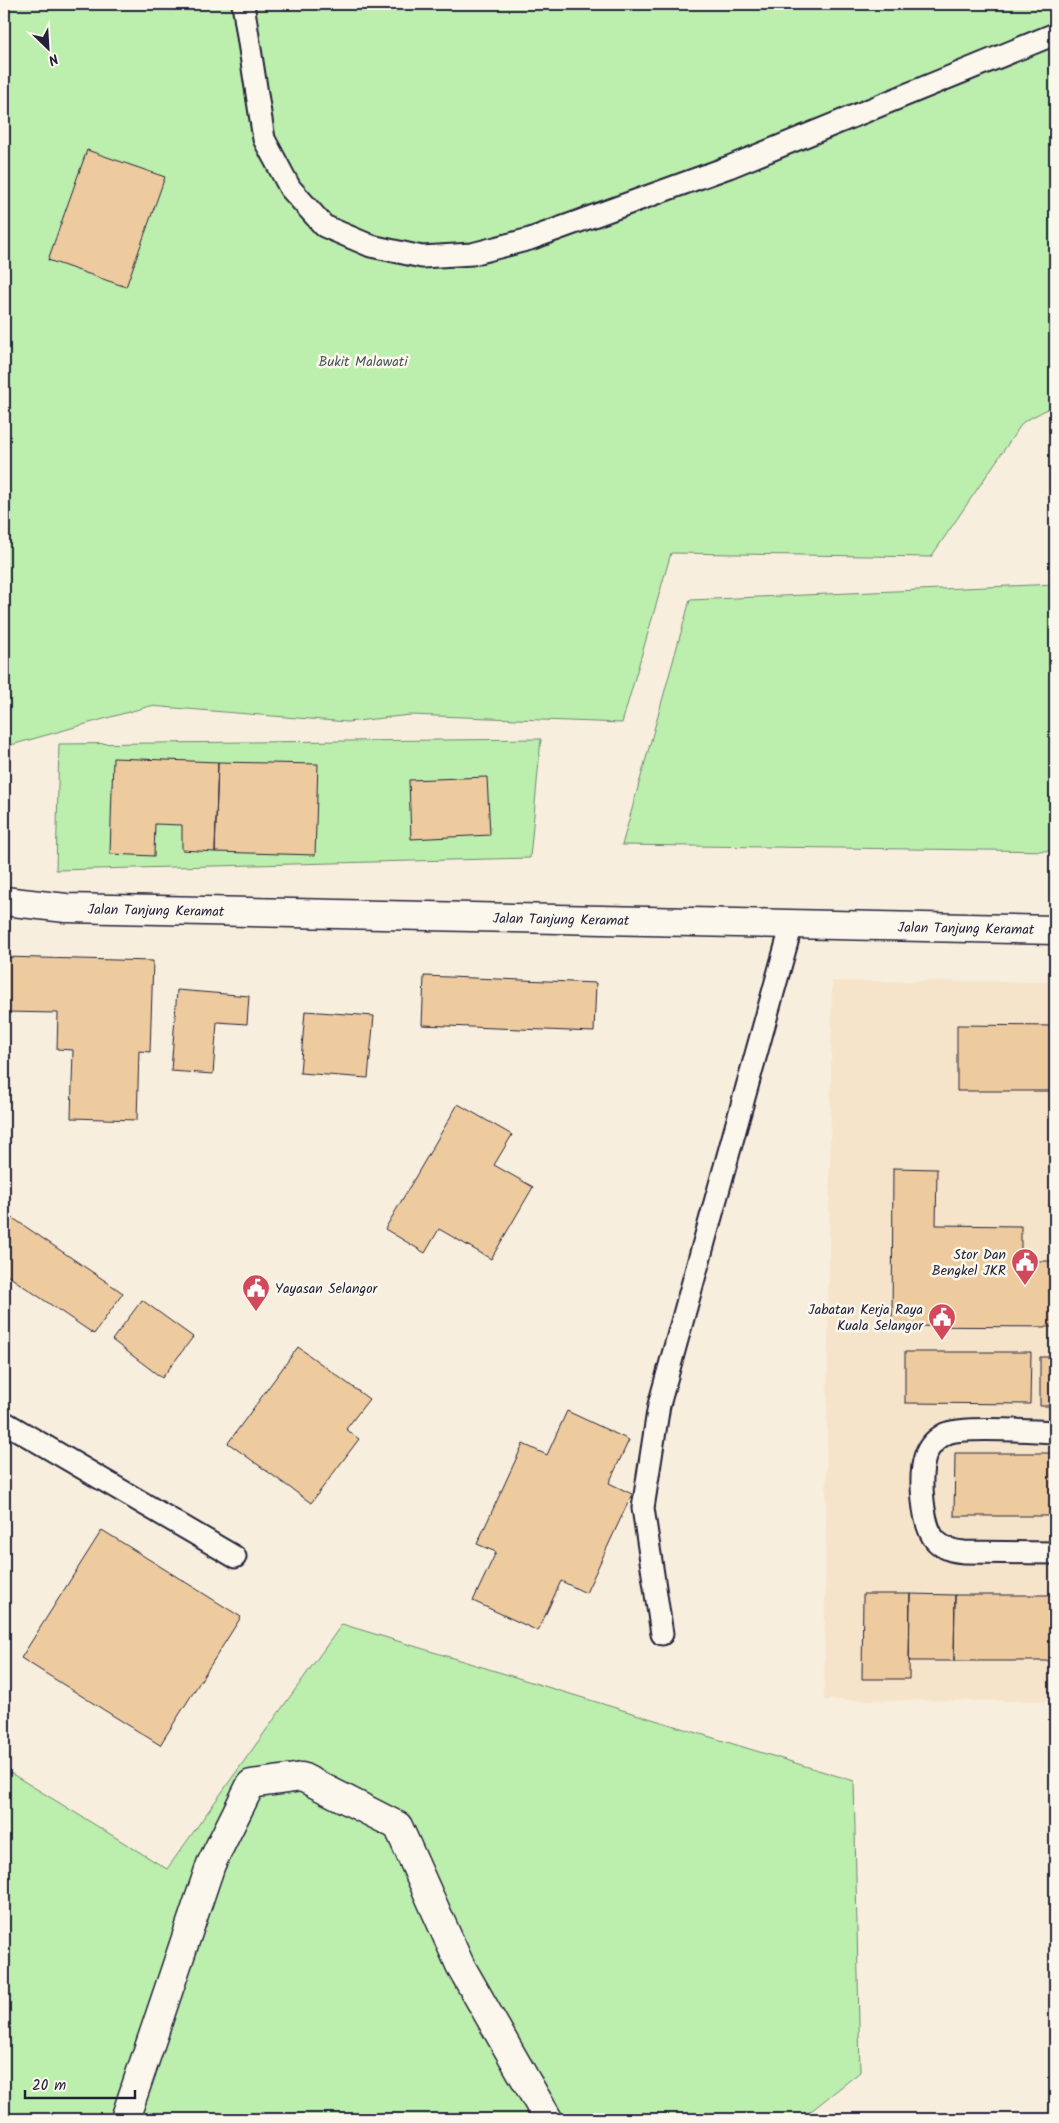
<svg xmlns="http://www.w3.org/2000/svg" width="1059" height="2123" font-family="Kalam,sans-serif">
<style>
.built{fill:#f5e4ca}
.green{fill:#bceead;stroke:#6f8874}
.building{fill:#eecb9f;stroke:#22223b}
.lines{fill:none;stroke-linecap:round;stroke-linejoin:round}
.service-casing{stroke:#22223b;stroke-width:25}
.minor-casing{stroke:#22223b;stroke-width:31}
.tertiary-casing{stroke:#22223b;stroke-width:31}
.service{stroke:#fbf7ec;stroke-width:21}
.minor{stroke:#fbf7ec;stroke-width:28}
.tertiary{stroke:#fbf7ec;stroke-width:28}
.labels{text-anchor:middle;stroke-width:5;stroke-linejoin:round;paint-order:stroke}
.park-label{font-size:14px;fill:#485558;stroke:#fbf7ec}
.street-label{font-size:14px;fill:#22223b;stroke:#fbf7ec}
.poi-label{font-size:14px;fill:#22223b;stroke:#fbf7ec;text-anchor:end}
</style>
<rect width="100%" height="100%" fill="#f8eedd"/>
<filter id="ink" filterUnits="userSpaceOnUse"><feTurbulence type="fractalNoise" baseFrequency=".02" numOctaves="2"/><feDisplacementMap in="SourceGraphic" scale="10" xChannelSelector="R" yChannelSelector="G"/><feConvolveMatrix kernelMatrix="1 2 1 2 8 2 1 2 1" color-interpolation-filters="sRGB"/></filter>
<g filter="url(#ink)">
<path class="built" d="M 832,981 L 1055,982 L 1055,1701 L 824,1700 Z"/>
<path class="green" d="M 4,4 L 1055,4 L 1055,405 L 1023,422 L 931,557 L 671,553 L 622,723 L 410,715 L 347,722 L 150,706 L 4,747 Z
M 1055,584 L 1055,851 L 622,845 L 690,600 Z
M 541,739 L 530,858 L 56,870 L 59,744 Z
M 342,1624 L 854,1781 L 860,2072 L 801,2119 L 4,2119 L 4,1769 L 167,1869 Z"/>
<path class="building" d="M 87,150 L 165,177 L 126,287 L 48,260 Z
M 113,758 L 218,762 L 215,852 L 182,850 L 182,825 L 155,824 L 154,856 L 110,854 Z
M 218,762 L 318,764 L 315,855 L 215,852 Z
M 487,777 L 490,835 L 411,839 L 409,780 Z
M 4,957 L 153,961 L 150,1052 L 139,1051 L 137,1120 L 71,1118 L 73,1050 L 57,1049 L 58,1013 L 4,1012 Z
M 424,976 L 596,983 L 594,1032 L 422,1025 Z
M 177,990 L 249,996 L 247,1024 L 217,1022 L 213,1074 L 171,1071 Z
M 305,1011 L 374,1016 L 368,1078 L 300,1073 Z
M 957,1025 L 1055,1026 L 1055,1091 L 957,1091 Z
M 458,1104 L 512,1135 L 494,1165 L 533,1187 L 491,1259 L 439,1229 L 425,1253 L 385,1229 Z
M 893,1168 L 937,1169 L 936,1225 L 1021,1226 L 1021,1261 L 1055,1261 L 1055,1327 L 892,1326 Z
M 4,1212 L 123,1293 L 94,1334 L 4,1273 Z
M 142,1300 L 193,1337 L 162,1378 L 112,1340 Z
M 298,1347 L 369,1399 L 346,1429 L 359,1439 L 311,1503 L 228,1443 Z
M 905,1352 L 1031,1352 L 1030,1404 L 905,1403 Z
M 1040,1357 L 1055,1357 L 1055,1406 L 1040,1406 Z
M 567,1411 L 629,1440 L 609,1483 L 632,1494 L 586,1593 L 561,1581 L 538,1631 L 473,1601 L 496,1552 L 477,1544 L 523,1444 L 547,1455 Z
M 955,1453 L 1055,1453 L 1055,1516 L 954,1516 Z
M 102,1530 L 241,1617 L 160,1745 L 21,1658 Z
M 863,1594 L 910,1594 L 909,1679 L 862,1679 Z
M 910,1594 L 955,1595 L 954,1661 L 909,1661 Z
M 955,1595 L 1055,1595 L 1055,1661 L 954,1661 Z"/>
<g class="lines">
<g class="service-casing">
<path id="service" d="M 243,4 L 264,139 L 290,188 L 324,226 L 371,246 L 422,257 L 472,254 L 530,239 L 729,167 L 1055,34
M 4,1422 L 235,1557
M 1055,1432 C 1033,1431 961,1426 945,1434 C 936,1439 928,1447 925,1457 C 919,1476 922,1527 936,1541 C 944,1549 953,1551 964,1552 L 1055,1553
M 662,1634 L 643,1508 L 659,1405 L 792,924"/>
</g>
<g class="minor-casing">
<path id="minor" d="M 125,2119 L 211,1864 L 251,1784 L 302,1777 L 398,1826 L 460,1965 L 548,2119"/>
</g>
<g class="tertiary-casing">
<path id="tertiary" d="M 4,901 L 66,908 L 1055,930"/>
</g>
<use href="#service" class="service"/>
<use href="#minor" class="minor"/>
<use href="#tertiary" class="tertiary"/>
</g>
</g>
<defs>
<g id="civic-pin" transform="scale(1.4375)"><path d="M0 17L-7.5 6A9.5 9.5 0 1 1 7.5 6Z" fill="#d1495b" stroke="#fbf7ec"/><path d="M-.6-6.5H3V-4.5H.6V-3L4-1V1h2V6H-6V1h2V-1L-.6-3ZM-1.2 2.5V6h2.4V2.5Z" fill="#fff"/></g>
</defs>
<g fill-rule="evenodd">
<use href="#civic-pin" x="1025" y="1262"/>
<use href="#civic-pin" x="256" y="1288"/>
<use href="#civic-pin" x="942" y="1317"/>
</g>
<g class="labels">
<g class="park-label">
<text x="363" y="366">Bukit Malawati</text>
</g>
<g class="street-label">
<text transform="translate(156 910) rotate(1)" y="5">Jalan Tanjung Keramat</text>
<text transform="translate(561 919) rotate(1)" y="5">Jalan Tanjung Keramat</text>
<text transform="translate(966 928) rotate(1)" y="5">Jalan Tanjung Keramat</text>
</g>
<g class="poi-label">
<text x="1006" y="1259">Stor Dan<tspan x="1006" dy="16">Bengkel JKR</tspan></text>
<text x="275" y="1293" text-anchor="start">Yayasan Selangor</text>
<text x="923" y="1314">Jabatan Kerja Raya<tspan x="923" dy="16">Kuala Selangor</tspan></text>
</g>
</g>
<rect width="1059" height="2123" fill="none" stroke="#fbf7ec" stroke-width="20"/>
<rect x="10" y="10" width="1039" height="2103" fill="none" stroke="#22223b" stroke-width="2" filter="url(#ink)"/>
<g transform="translate(48 48) rotate(155)" stroke="#fbf7ec" stroke-width="4" paint-order="stroke">
<path d="M0-4L9 19L0 12L-9 19Z" fill="#22223b"/>
<text y="-8" font-size="14" font-weight="bold" text-anchor="middle" fill="#22223b">N</text>
</g>
<path d="M25 2090v8h110v-8" fill="none" stroke="#22223b" stroke-width="2.5"/>
<text x="32" y="2090" font-size="15" fill="#22223b" stroke="#fbf7ec" stroke-width="4" paint-order="stroke">20 m</text>
</svg>
